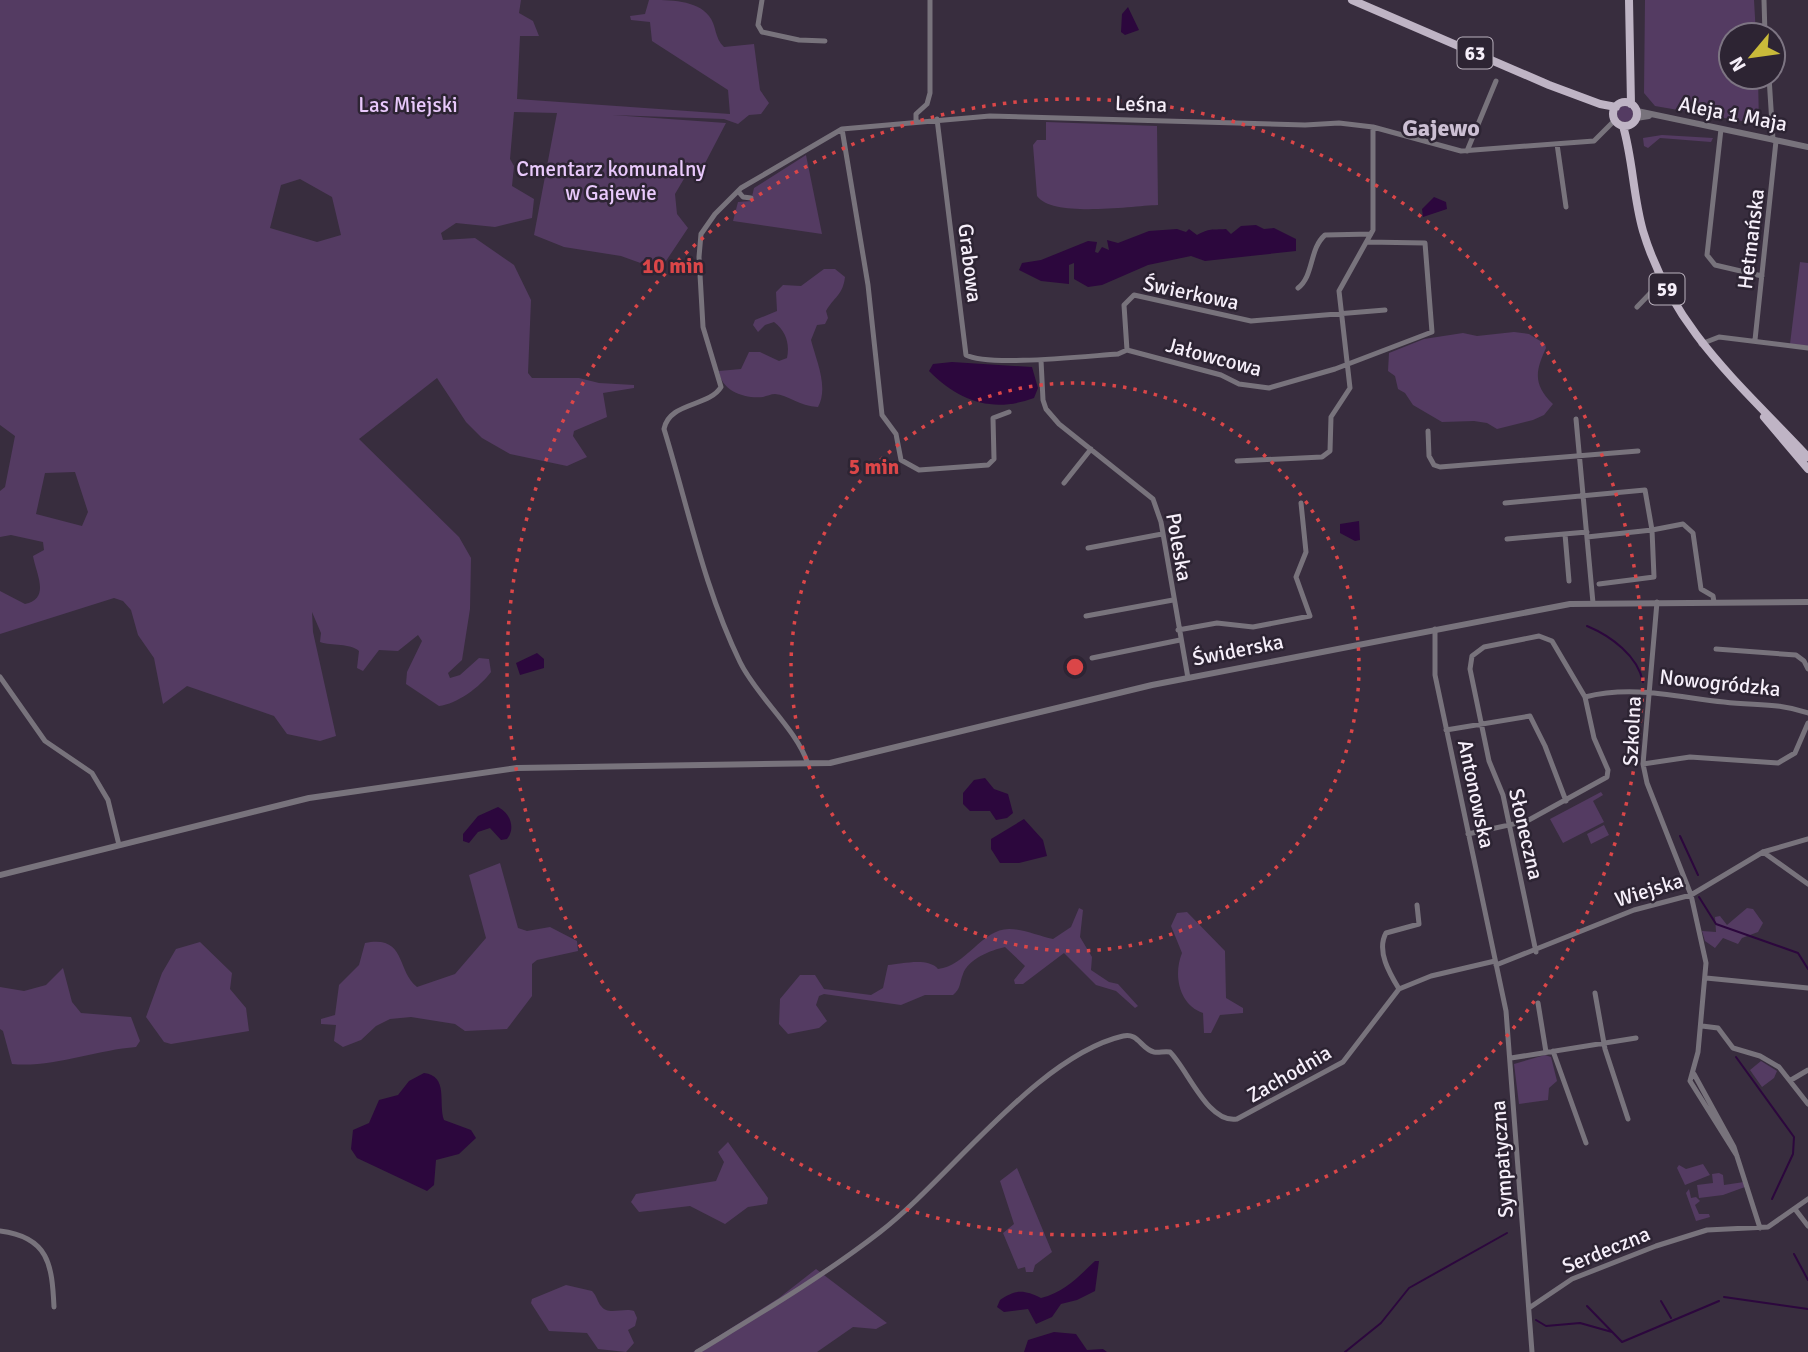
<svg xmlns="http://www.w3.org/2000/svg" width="1808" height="1352" font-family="Signika,sans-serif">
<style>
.green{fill:#543b62;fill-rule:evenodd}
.water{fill:#2c073d}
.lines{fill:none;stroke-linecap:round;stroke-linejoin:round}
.stream{stroke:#2c073d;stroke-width:2}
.minor{stroke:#78737c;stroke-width:5}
.tertiary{stroke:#78737c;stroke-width:6}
.primary{stroke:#bfb4c5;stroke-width:8}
.ring{fill:none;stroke:#db4648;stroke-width:3.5;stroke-dasharray:3.5 7}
.labels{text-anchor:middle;stroke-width:5;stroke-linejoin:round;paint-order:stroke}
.shield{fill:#2d2433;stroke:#bab2be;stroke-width:2}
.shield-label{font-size:19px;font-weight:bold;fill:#f6effa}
.street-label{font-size:21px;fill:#f6effa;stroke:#2d2433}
.park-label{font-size:21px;fill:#e9c9fc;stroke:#2d2433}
.quarter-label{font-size:24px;font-weight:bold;fill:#ccbfd3;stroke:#2d2433}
.centre{fill:#db4648;stroke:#2d2433;stroke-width:3.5}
.ring-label{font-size:21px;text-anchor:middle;font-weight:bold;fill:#db4648;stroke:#2d2433;stroke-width:5;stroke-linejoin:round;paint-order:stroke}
</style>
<rect width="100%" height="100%" fill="#382d3e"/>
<path class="green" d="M 0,0 L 521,0 L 519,13 L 533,21 L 539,36 L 520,36 L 517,99 L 730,114 L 728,90 L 652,41 L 650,22 L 631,20 L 630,16 L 645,14 L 649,0 C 669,0 697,0 709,16 C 717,26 714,38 724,47 L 754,44 L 760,90 L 769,103 L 761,114 L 749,115 L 738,124 L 724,119 L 612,115 L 726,123 L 702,169 L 685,177 L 675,194 L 677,214 L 688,228 L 660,270 L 621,256 L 564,247 L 534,235 L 557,113 L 514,112 L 510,159 L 514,166 L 512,186 L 534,199 L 532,218 L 495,227 L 456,223 L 441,233 L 443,240 L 475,238 L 514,265 L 531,300 L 528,373 L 532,378 L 579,378 L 599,383 L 634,385 L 634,388 L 603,393 L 607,417 L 574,431 L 573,436 L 587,457 L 567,466 L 510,454 L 482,438 L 466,422 L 437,378 L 359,439 L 459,537 L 471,558 L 470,609 L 462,660 L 448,673 L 450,678 L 460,675 L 479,658 L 489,659 L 491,672 C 480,687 457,704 439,706 L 406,684 L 407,672 L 422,641 L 418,635 L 398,651 L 379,650 L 363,671 L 357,668 L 359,651 C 350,643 332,646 320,642 L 321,633 L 312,612 L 313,632 L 336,736 L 320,741 L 287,734 L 274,716 L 187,686 L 163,704 L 154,658 L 138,635 L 131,610 L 123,601 L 114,598 L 0,634 L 0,591 L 25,604 C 51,598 36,574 33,556 L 44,550 L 43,542 L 11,535 L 0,537 L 0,491 L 5,487 L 15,436 L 0,425 ZM 300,179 L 332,197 L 341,235 L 317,242 L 270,228 L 281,185 ZM 75,472 L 88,512 L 82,526 L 36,514 L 45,473 Z
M 1645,0 L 1754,0 L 1756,35 L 1731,35 L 1731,77 L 1758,77 L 1759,124 L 1655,106 L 1644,93 Z
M1617 114a8 8 0 1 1 16 0a8 8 0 1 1-16 0Z
M 1046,122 L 1157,126 L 1158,205 C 1130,206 1053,218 1037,196 L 1033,145 L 1037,140 L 1046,140 Z
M 1662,135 L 1713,138 L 1711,142 L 1660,138 L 1648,148 L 1644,146 L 1643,138 Z
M 806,155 L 822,234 L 733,221 L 738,202 L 751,201 L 754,188 Z
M 1800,262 L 1808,263 L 1808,346 L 1790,344 Z
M 824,269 L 835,269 L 845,277 C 843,295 834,297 826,311 L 828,318 L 825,324 L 817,325 L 811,340 C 816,360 829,387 818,407 C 799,406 788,395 775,394 C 771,394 767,396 763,397 C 745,399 721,391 719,371 L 741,369 L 749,352 L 760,352 L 779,361 L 787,358 C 790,344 786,331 774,322 L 765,325 L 758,332 L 753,325 L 755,320 L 777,311 L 776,292 L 783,285 L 801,286 Z
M 1514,332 L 1529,334 L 1545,344 L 1546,348 C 1536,370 1532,384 1553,404 L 1544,415 L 1533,420 L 1497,429 L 1487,423 L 1474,421 L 1442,422 L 1413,405 L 1405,393 L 1398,389 L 1395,376 L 1388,371 L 1389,353 L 1424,339 L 1463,333 L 1477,336 Z
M 1601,792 L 1603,795 L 1593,801 L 1604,822 L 1563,843 L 1550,819 Z
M 1604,825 L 1609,835 L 1591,844 L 1587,834 Z
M 500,863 L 518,928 L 527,931 L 550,927 L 577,941 L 578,951 L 537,960 L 532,964 L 532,996 L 507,1029 L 465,1031 L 455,1024 L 411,1017 L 390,1019 L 376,1026 L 361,1040 L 343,1047 L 334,1041 L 336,1025 L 321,1024 L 321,1019 L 335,1015 L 339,985 L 359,965 L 365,943 C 407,935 396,971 417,987 L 455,974 L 486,938 L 469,875 Z
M 1079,908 L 1083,910 L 1080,937 L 1092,957 L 1091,970 L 1109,982 L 1118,984 L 1138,1006 L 1135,1008 L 1116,991 L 1096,985 L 1064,953 L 1023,984 L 1015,984 L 1014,980 L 1025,966 L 1005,947 C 991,950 968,959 963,974 C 959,984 961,988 953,995 L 925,995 L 901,1005 L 824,994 L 819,996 L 816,1005 L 827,1021 L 819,1028 L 788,1034 L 779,1024 L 780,999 L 800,975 L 815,975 L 824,989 L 871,995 L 883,988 L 888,965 C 902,964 928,957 938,969 C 966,966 982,929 1009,929 C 1023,929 1039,936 1053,939 L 1071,927 Z
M 1747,908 L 1753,909 L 1763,923 L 1758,932 L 1742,938 L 1738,944 L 1723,938 L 1715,948 L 1705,941 L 1702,931 L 1716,932 L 1715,917 L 1720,916 L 1727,925 Z
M 1187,912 L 1225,951 L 1226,998 L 1243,1008 L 1243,1013 L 1220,1015 L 1211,1033 L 1204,1033 L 1203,1013 C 1179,1005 1173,975 1182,953 L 1171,926 L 1177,913 Z
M 200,942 L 232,973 L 230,989 L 246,1008 L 249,1031 L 171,1044 L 164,1042 L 146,1017 L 162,973 L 176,949 Z
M 63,968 L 72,1002 L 81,1013 L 131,1017 L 140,1041 L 136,1047 C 96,1050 52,1068 12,1064 L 3,1031 L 0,1029 L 0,987 L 24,991 L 46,985 Z
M 1545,1055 L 1551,1057 L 1557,1081 L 1549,1088 L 1548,1100 L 1519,1104 L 1514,1064 Z
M 1761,1061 L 1777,1071 L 1774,1078 L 1762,1087 L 1750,1070 Z
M 728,1142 L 768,1198 L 767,1204 L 748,1207 L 725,1224 L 690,1206 L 639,1212 L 631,1202 L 636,1194 L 716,1181 L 724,1162 L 718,1152 Z
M 1703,1164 L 1710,1175 L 1685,1185 L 1677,1168 L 1679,1165 L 1686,1169 Z
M 1017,1168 L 1052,1252 L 1035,1265 L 1033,1272 L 1026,1272 L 1025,1267 L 1018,1269 L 1003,1233 L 1014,1224 L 1000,1181 Z
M 1719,1173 L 1723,1175 L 1724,1185 L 1744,1182 L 1745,1187 L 1723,1195 L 1699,1198 L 1697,1185 L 1713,1183 L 1712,1174 Z
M 1689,1189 L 1691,1198 L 1696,1197 L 1700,1201 L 1695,1205 L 1699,1214 L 1709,1214 L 1710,1217 L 1696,1221 L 1686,1193 Z
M 816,1269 L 887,1323 L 876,1329 L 853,1327 L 817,1352 L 693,1352 L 779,1298 Z
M 566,1285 L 592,1291 C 597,1296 597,1301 601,1306 C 608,1316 624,1307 634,1311 L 637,1318 L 635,1326 L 628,1330 L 634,1343 L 626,1352 L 598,1349 L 587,1333 L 549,1331 L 531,1303 L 532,1299 Z"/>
<path class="water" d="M 1128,7 L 1139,30 L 1125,35 L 1121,32 L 1122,14 Z
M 1434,197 L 1446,202 L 1447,209 L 1423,217 L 1422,209 Z
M 1256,225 L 1264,229 L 1274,228 L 1296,239 L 1296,251 L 1205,261 L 1191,256 L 1148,265 L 1102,285 L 1088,287 L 1074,279 L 1074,263 L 1069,265 L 1069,284 L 1041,281 L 1019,270 L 1022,263 L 1041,260 L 1088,241 L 1097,242 L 1095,252 L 1098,253 L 1102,247 L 1109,250 L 1107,240 L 1118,243 L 1149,231 L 1177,229 L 1186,232 L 1189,229 L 1197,235 C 1210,228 1211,230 1226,229 L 1231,234 L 1241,226 Z
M 952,362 L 1032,367 L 1038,388 L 1034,398 C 993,413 960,402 929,371 L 933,364 Z
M 1359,521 L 1360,540 L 1355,541 L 1340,533 L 1340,524 Z
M 537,653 L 544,659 L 544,668 L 520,675 L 516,663 Z
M 985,778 L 994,789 L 1008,794 L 1013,813 L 1007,818 L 996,820 L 990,811 L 970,811 L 963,804 L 963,793 L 974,780 Z
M 498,807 C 510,813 516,828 507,839 L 501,840 L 490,828 L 478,832 L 469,843 L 463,841 L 463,834 L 478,816 Z
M 1024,819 L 1043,840 L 1047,856 L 1019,863 L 1000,863 L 991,849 L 991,839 Z
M 424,1073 C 449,1076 438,1103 444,1120 L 471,1130 L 476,1138 L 459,1154 L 436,1160 L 434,1185 L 427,1191 L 357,1158 L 351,1149 L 353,1130 L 369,1123 L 379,1100 L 398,1095 L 409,1081 Z
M 1095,1261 L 1099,1261 L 1095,1291 L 1077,1300 L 1061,1304 L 1052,1317 L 1036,1324 L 1028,1309 L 1004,1312 L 997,1307 L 1000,1300 C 1016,1289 1024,1290 1041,1298 C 1065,1292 1078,1277 1095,1261 Z
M 1054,1332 L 1076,1334 L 1087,1350 L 1103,1349 L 1107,1352 L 1024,1352 L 1028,1340 Z"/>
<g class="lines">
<path class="stream" d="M 1587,626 C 1611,636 1638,656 1643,682
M 1680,836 L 1698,875
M 1699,897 L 1716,924 L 1798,953 L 1808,969
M 1736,1057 L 1794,1137 L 1793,1154 L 1772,1199
M 1794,1254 L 1808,1280
M 1724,1297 L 1808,1309
M 1661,1301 L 1671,1318
M 1587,1306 L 1622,1342 L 1719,1301
M 1536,1320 L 1546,1326 L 1580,1323 L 1612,1332
M 1345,1352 L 1381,1323 L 1409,1288 L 1507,1233"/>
<path class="minor" d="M 762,0 L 758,25 L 762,32 L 799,40 L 825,41
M 1764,0 L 1765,35
M 1769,77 L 1773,140
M 937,119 L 966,355 C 988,367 1087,356 1118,354 L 1127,350 L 1221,375 L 1239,384 L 1269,388 L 1335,369 L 1432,332 L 1425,243 L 1367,242
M 916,120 L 916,114 L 927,104 L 930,93 L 930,0
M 842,129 L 868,285 L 882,415 L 896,434 L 901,460 L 919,470 L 988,465 L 994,459 L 993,418 L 1009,412
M 1721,129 L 1707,255 L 1715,265 L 1762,276
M 1557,144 L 1566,207
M 1467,151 L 1496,81
M 738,191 L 743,197 L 751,198
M 1298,288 C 1314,276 1309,249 1325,235 L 1371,234
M 1637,307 L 1662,281
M 1755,340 L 1776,141
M 1701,344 L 1719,337 L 1808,348
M 1127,350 L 1124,305 L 1134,295 L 1251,321 L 1385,310
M 1041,360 L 1043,400 L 1046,409 L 1059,424 L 1153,499 L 1161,522 L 1188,678
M 1576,419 L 1593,603
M 1428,431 L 1429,456 L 1434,465 L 1440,467 L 1638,451
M 1237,461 L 1322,457 L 1330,451 L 1331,417 L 1350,388 L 1339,291 L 1373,230 L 1373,127
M 1064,483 L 1091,449
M 1505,503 L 1645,490 L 1652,530 L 1683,524 L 1693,533 L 1701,589 L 1713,596 L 1714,602
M 1565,534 L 1569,581
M 1587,537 L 1652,530 L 1654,577 L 1599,584
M 1507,539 L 1587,532
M 1088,548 L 1162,534
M 1657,602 L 1643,764 L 1647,783 L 1691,895 L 1706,963 L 1698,1052 L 1690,1081 L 1737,1156
M 1086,616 L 1173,600
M 1435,629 L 1435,675 L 1506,1011 L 1532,1352
M 1178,630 L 1217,623 L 1253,627 L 1310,616 L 1296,577 L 1306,552 L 1301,503
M 1716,649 L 1796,655 L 1804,661 L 1808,669
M 1092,658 L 1180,640
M 0,677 L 45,741 L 92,773 L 108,800 L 119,845
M 1585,697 C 1633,685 1676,697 1724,702 C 1755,706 1777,702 1808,713
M 1446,730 L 1530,716 L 1545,746 L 1566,801
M 808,764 C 796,728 757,697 740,662 C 704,588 688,507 664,429 C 669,402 709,407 721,387 L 703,327 L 699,257 L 701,234 L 715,214 L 741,188 L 842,129 L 990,116 L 1305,125 L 1339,123 L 1373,127 L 1461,151 L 1594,141 L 1615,120
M 1643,764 L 1690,757 L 1778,763 L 1795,753 L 1808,723
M 1468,834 L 1527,821 L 1607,777 L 1608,770 L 1594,738 L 1585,697 L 1552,641 L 1539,636 L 1484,647 L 1472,656 L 1470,669 L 1489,761 L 1503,795 L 1536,952
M 1763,852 L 1808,884
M 1496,965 L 1634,910 L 1691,895 L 1763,852 L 1808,839
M 1706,978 L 1808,988
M 1399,989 C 1390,974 1376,951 1386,933 L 1419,924 L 1417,905
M 1595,993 L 1605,1049 L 1628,1119
M 1538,1003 L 1546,1052
M 1702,1026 L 1718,1028 L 1733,1048 L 1760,1056 L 1779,1067 L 1808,1104
M 1553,1051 L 1586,1143
M 1511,1058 L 1636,1038
M 1694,1074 L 1734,1147 L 1760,1228
M 1791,1080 L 1808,1070
M 1795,1209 L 1808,1226
M 0,1231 C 49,1237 52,1265 54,1307
M 1529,1308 L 1572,1279 L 1656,1246 L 1707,1230 L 1768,1227 L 1808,1199
M 697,1352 C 759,1314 822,1277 880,1232 C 950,1178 1037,1056 1123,1036 C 1138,1032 1141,1049 1154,1052 C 1159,1053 1164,1051 1170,1052 C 1188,1070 1208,1124 1237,1119 L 1343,1062 L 1399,989 L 1431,976 L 1495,961"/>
<path class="tertiary" d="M 1637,111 L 1808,147
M 1636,118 L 1649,116
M 0,875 L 309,798 L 517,768 L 830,763 L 1152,685 L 1570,604 L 1808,602"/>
<path class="primary" d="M 1352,0 L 1549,85 L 1600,104 L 1616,107
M 1629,0 L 1631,104
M1613 114a12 12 0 1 1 24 0a12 12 0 1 1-24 0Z
M 1623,126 C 1633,160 1633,196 1643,231 C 1673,330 1741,385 1808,457
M 1764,417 L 1808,469"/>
</g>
<g class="ring">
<circle cx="1075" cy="667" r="284"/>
<circle cx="1075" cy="667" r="568"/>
</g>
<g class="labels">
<g class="shield">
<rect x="1457.5" y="37.5" width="35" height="31" rx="5"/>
<rect x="1649.5" y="273.5" width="35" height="31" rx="5"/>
</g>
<g class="shield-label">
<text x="1475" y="60">63</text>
<text x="1667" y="296">59</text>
</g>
<g class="street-label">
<text transform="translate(1141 104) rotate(2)" y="7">Leśna</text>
<text transform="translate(1733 114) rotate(11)" y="7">Aleja 1 Maja</text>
<text transform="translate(1751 239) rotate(-83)" y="7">Hetmańska</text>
<text transform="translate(970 263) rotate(83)" y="7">Grabowa</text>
<text transform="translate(1191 293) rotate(12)" y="7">Świerkowa</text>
<text transform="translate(1214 357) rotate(15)" y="7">Jałowcowa</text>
<text transform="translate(1179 547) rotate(80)" y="7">Poleska</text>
<text transform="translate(1238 650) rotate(-11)" y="7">Świderska</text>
<text transform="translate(1720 683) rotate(6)" y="7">Nowogródzka</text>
<text transform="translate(1632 731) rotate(-87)" y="7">Szkolna</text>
<text transform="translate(1476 794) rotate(78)" y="7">Antonowska</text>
<text transform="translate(1526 834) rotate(77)" y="7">Słoneczna</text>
<text transform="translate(1649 890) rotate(-17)" y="7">Wiejska</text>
<text transform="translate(1289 1074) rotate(-30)" y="7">Zachodnia</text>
<text transform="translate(1502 1159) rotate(-94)" y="7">Sympatyczna</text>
<text transform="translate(1606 1250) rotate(-22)" y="7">Serdeczna</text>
</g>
<g class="park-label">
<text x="408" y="112">Las Miejski</text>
<text x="611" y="176">Cmentarz komunalny<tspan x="611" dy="24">w Gajewie</tspan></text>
</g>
<g class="quarter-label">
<text x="1441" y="136">Gajewo</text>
</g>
</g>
<circle cx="1075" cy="667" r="10" class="centre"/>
<g class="ring-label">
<text x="673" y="273">10 min</text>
<text x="874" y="474">5 min</text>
</g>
<g transform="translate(1752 56) rotate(241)"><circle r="33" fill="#2d2433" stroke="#7d7583" stroke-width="2"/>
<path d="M0-5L12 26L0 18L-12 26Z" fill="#c9ba3a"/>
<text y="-10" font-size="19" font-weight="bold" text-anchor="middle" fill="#f6effa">N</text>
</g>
</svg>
